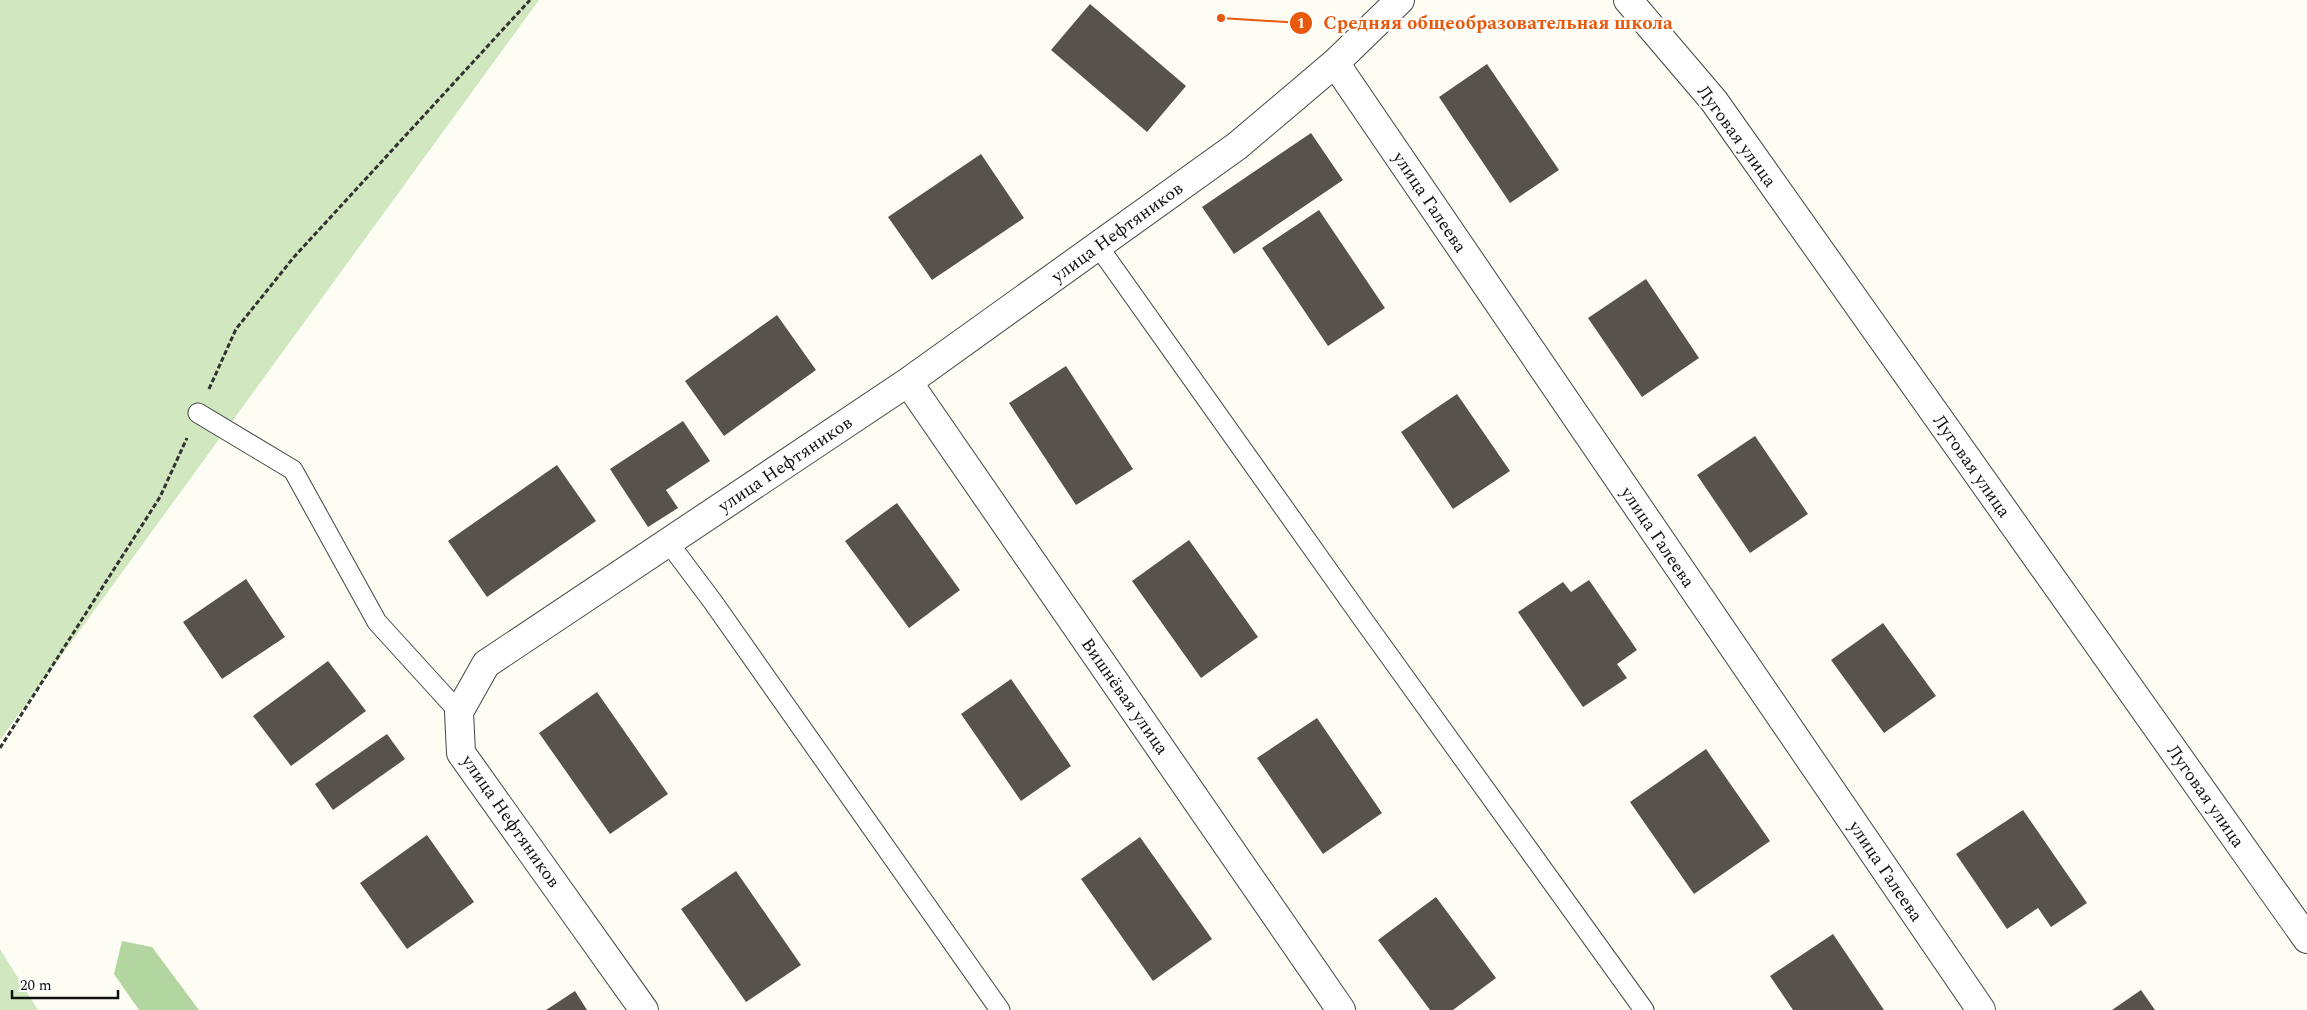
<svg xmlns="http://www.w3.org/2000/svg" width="2307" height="1010" font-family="Spectral,serif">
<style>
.green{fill:#d0e7bf}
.forest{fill:#b3d6a0}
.building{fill:#58524d}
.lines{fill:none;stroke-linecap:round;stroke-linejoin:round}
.lane-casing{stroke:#434343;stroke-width:21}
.street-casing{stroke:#434343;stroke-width:30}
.path{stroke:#323232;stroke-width:3;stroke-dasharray:5 2.5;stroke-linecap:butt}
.lane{stroke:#fff;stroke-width:19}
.street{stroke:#fff;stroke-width:28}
.labels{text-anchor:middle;stroke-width:5;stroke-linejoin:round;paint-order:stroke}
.street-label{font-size:18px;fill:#101010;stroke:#fff}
.leader{fill:none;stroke:#e8590c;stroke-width:2}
.callout-dot{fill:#e8590c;stroke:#fff;stroke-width:2}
.mark-label{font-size:15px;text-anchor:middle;font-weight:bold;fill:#fff}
.callout-label{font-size:19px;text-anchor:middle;font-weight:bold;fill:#e8590c;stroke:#fff;stroke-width:5;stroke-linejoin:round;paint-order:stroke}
</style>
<rect width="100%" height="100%" fill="#fefdf4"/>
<path class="green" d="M 0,0 L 539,0 L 0,740 Z
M 0,949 L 38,1010 L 0,1010 Z"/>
<path class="forest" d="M 122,941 L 152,947 L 199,1010 L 139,1010 L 114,974 Z"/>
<path class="building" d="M 1090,4 L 1186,86 L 1147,132 L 1051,50 Z
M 1487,64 L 1559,170 L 1510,203 L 1439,97 Z
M 1311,133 L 1343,180 L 1234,254 L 1202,207 Z
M 981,154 L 1024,218 L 932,280 L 888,217 Z
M 1319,210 L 1385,308 L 1328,346 L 1262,248 Z
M 1646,279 L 1699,358 L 1642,397 L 1588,318 Z
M 777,315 L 816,370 L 724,436 L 685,381 Z
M 1066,366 L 1133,469 L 1076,505 L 1009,403 Z
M 1457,394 L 1510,471 L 1453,509 L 1401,432 Z
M 683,421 L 710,461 L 666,490 L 678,508 L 648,527 L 610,469 Z
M 1755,436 L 1808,514 L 1750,553 L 1697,475 Z
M 557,465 L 596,521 L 487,597 L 448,541 Z
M 897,503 L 960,590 L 909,628 L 845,541 Z
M 1189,540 L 1258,637 L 1201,678 L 1132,581 Z
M 246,579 L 285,637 L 222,679 L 183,622 Z
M 1589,580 L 1637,650 L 1617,664 L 1627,678 L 1583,707 L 1518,612 L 1563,582 L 1571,592 Z
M 1883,623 L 1936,696 L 1884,733 L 1831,660 Z
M 328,661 L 366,711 L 291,766 L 253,716 Z
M 1011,679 L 1071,766 L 1021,801 L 961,714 Z
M 597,692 L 668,794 L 610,834 L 539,733 Z
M 1317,718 L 1382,813 L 1323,854 L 1257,758 Z
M 387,734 L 405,759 L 333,810 L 315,784 Z
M 1706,749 L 1770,841 L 1694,894 L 1630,802 Z
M 2023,810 L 2087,903 L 2051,927 L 2038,908 L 2007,929 L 1956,854 Z
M 427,835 L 474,902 L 407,949 L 360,883 Z
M 1140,837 L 1212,939 L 1153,981 L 1081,879 Z
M 736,871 L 801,965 L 746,1002 L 681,909 Z
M 1436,897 L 1496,978 L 1453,1010 L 1430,1010 L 1378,940 Z
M 1833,934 L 1884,1010 L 1793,1010 L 1770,976 Z
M 2141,990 L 2155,1010 L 2112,1010 Z
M 575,991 L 587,1010 L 546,1010 Z"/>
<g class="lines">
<g class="lane-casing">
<path id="lane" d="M 1098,246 L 1362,618 L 1644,1010
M 198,413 L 293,470 L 377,622 L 459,712
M 668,542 L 713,602 L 1000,1010"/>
</g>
<g class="street-casing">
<path id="street" d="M 1628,0 L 1714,101 L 2307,939
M 1335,63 L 1981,1010
M 908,382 L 1341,1010
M 644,1010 L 461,753 L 459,712 L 486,664 L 908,382 L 1237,146 L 1335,63 L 1400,0"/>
</g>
<path class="path" d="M 209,389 L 236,329 L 294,257 L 530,0
M 0,748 L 160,497 L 187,438"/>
<use href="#lane" class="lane"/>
<use href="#street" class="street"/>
</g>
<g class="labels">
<g class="street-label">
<text transform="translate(1737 136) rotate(54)" y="6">Луговая улица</text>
<text transform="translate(1430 202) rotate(56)" y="6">улица Галеева</text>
<text transform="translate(1117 232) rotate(-36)" y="6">улица Нефтяников</text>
<text transform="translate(785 464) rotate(-34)" y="6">улица Нефтяников</text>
<text transform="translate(1972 466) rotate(55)" y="6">Луговая улица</text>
<text transform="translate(1658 537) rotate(56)" y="6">улица Галеева</text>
<text transform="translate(1125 696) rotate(55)" y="6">Вишнёвая улица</text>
<text transform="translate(2206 796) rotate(55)" y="6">Луговая улица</text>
<text transform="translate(511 821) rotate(55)" y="6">улица Нефтяников</text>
<text transform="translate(1886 871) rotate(56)" y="6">улица Галеева</text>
</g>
</g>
<path class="leader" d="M1221 18L1301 23"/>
<g class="callout-dot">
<circle cx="1221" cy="18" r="5"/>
<circle cx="1301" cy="23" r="12"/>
</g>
<g class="mark-label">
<text x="1301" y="28">1</text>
</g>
<g class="callout-label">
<text x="1498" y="29">Cредняя общеобразовательная школа</text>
</g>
<path d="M12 990v8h106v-8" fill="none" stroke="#101010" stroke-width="2.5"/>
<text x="20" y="990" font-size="15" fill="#101010" stroke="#ffffff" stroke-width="4" paint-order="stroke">20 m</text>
</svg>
